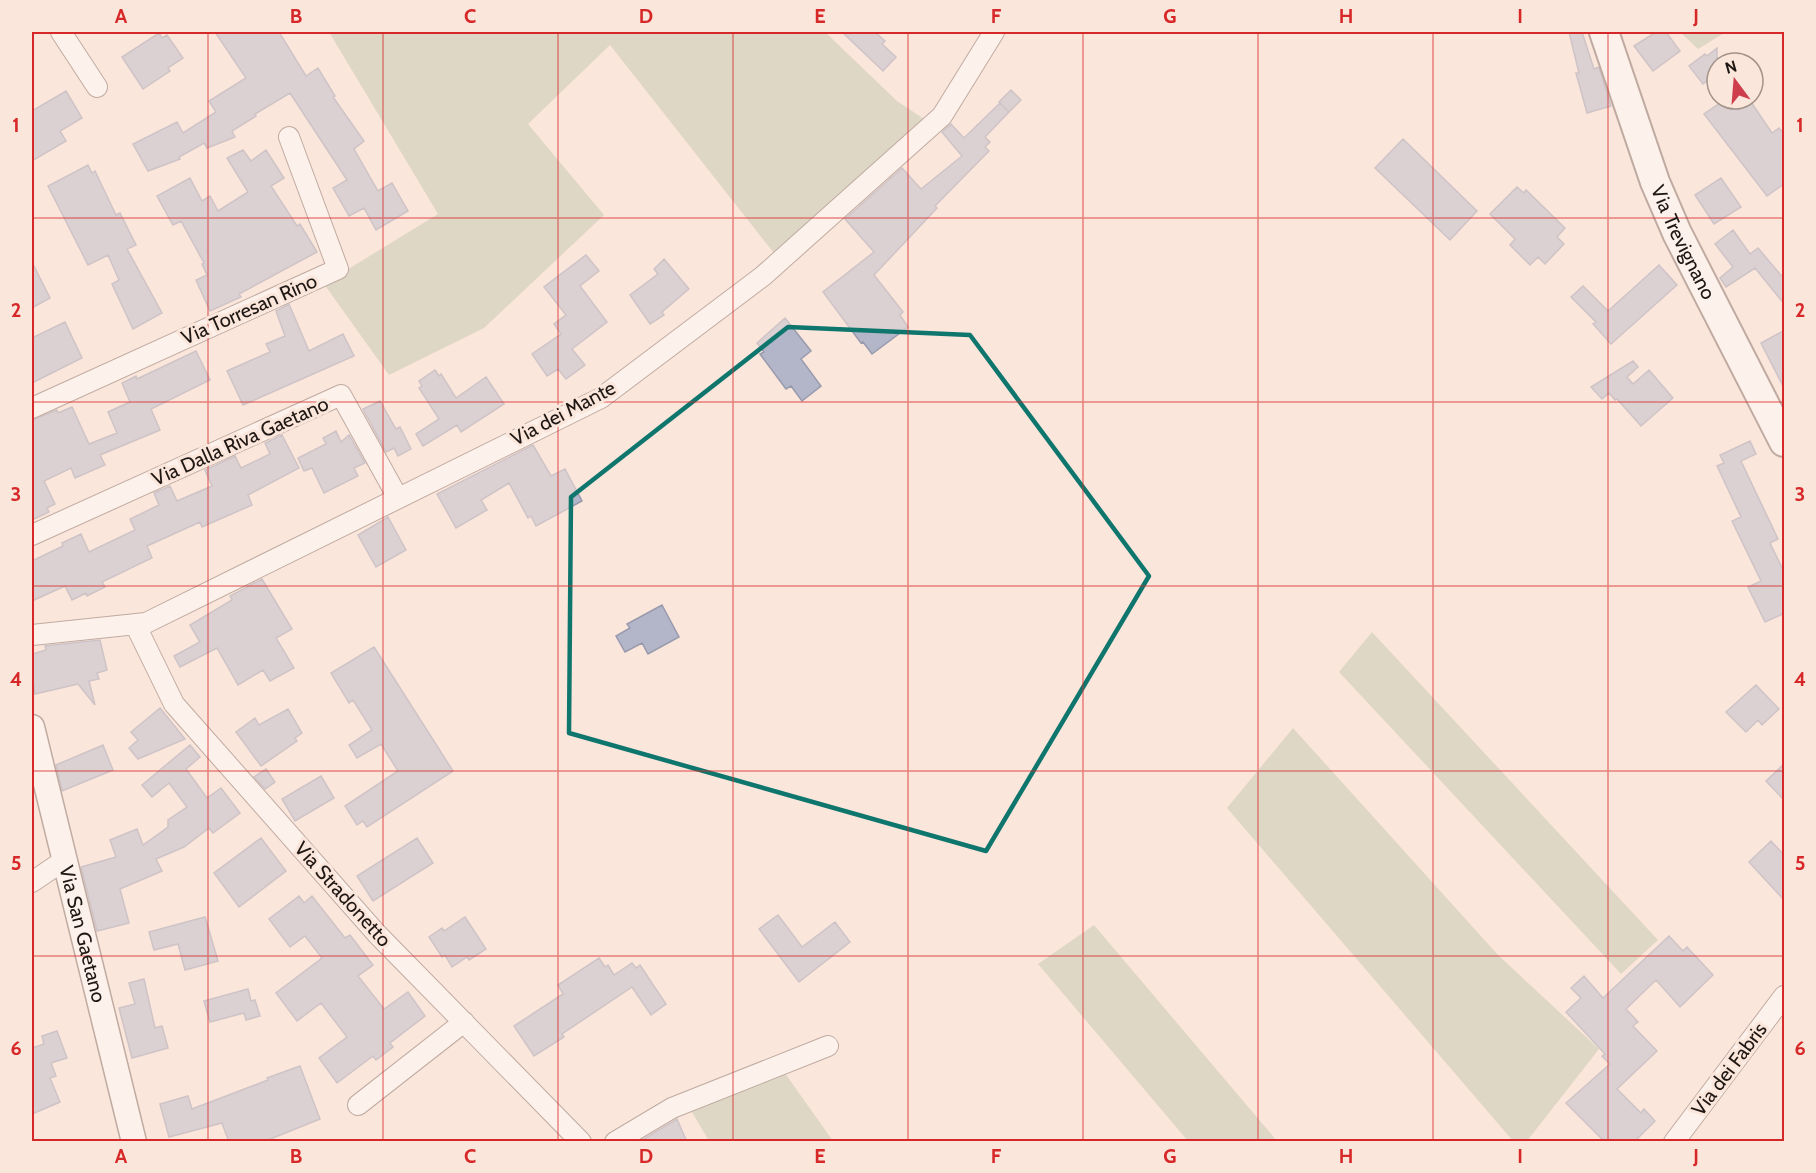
<svg xmlns="http://www.w3.org/2000/svg" width="1816" height="1173" font-family="Cabin,sans-serif">
<style>
.green{fill:#bcc5ad}
.building{fill:#b3b5c8;stroke:#989aad;stroke-width:1.5}
.lines{fill:none;stroke-linecap:round;stroke-linejoin:round}
.minor-casing{stroke:#77645b;stroke-width:22}
.tertiary-casing{stroke:#77645b;stroke-width:27}
.secondary-casing{stroke:#77645b;stroke-width:32}
.minor{stroke:#fff;stroke-width:20}
.tertiary{stroke:#fff;stroke-width:24}
.secondary{stroke:#fff;stroke-width:28}
.marked{fill:none;stroke:#0f766e;stroke-width:4.5;stroke-linejoin:round}
.grid{fill:none;stroke:#d62828;stroke-width:1.5;stroke-opacity:0.55}
.labels{text-anchor:middle;stroke-width:6;stroke-linejoin:round;paint-order:stroke}
.street-label{font-size:20px;fill:#1e1713;stroke:#fbe6db}
.neatline{fill:none;stroke:#d62828;stroke-width:2}
.grid-label{font-size:20px;text-anchor:middle;font-weight:bold;fill:#d62828}
</style>
<rect width="100%" height="100%" fill="#fbe6db"/>
<path class="green" d="M 329,32 L 825,32 L 897,101 L 930,123 L 781,262 L 610,45 L 528,124 L 604,215 L 484,328 L 389,375 L 324,284 L 438,214 Z
M 1680,32 L 1726,32 L 1698,49 Z
M 1372,632 L 1658,940 L 1621,974 L 1339,672 Z
M 1293,728 L 1498,955 L 1599,1049 L 1527,1141 L 1513,1141 L 1227,808 Z
M 1094,925 L 1277,1141 L 1188,1141 L 1038,964 Z
M 782,1069 L 833,1141 L 709,1141 L 689,1107 Z"/>
<path class="building" d="M 215,32 L 279,32 L 306,76 L 318,68 L 335,96 L 333,97 L 364,141 L 354,149 L 378,191 L 392,183 L 408,211 L 376,230 L 364,208 L 349,216 L 333,188 L 347,180 L 290,93 L 255,114 L 256,116 L 232,131 L 235,137 L 207,148 L 204,143 L 179,157 L 180,159 L 148,171 L 133,144 L 177,122 L 183,133 L 216,112 L 209,101 L 246,78 Z
M 842,32 L 875,32 L 885,41 L 882,44 L 896,57 L 883,71 Z
M 1569,32 L 1582,32 L 1594,69 L 1599,67 L 1611,106 L 1587,113 L 1576,73 L 1579,73 Z
M 1656,32 L 1666,32 L 1680,51 L 1653,71 L 1634,46 Z
M 159,33 L 162,38 L 167,35 L 183,58 L 168,68 L 170,71 L 143,89 L 122,57 Z
M 1717,48 L 1717,73 L 1703,84 L 1689,66 L 1705,54 L 1707,56 Z
M 1011,90 L 1021,100 L 1009,112 L 999,102 Z
M 66,91 L 82,118 L 60,131 L 66,141 L 32,161 L 32,111 Z
M 1726,99 L 1749,99 L 1772,133 L 1779,128 L 1785,135 L 1785,183 L 1767,196 L 1704,114 Z
M 1000,103 L 1009,112 L 985,137 L 990,142 L 985,147 L 989,151 L 935,206 L 937,208 L 874,275 L 903,312 L 900,315 L 908,327 L 872,354 L 863,342 L 861,343 L 823,292 L 874,252 L 845,219 L 902,168 L 921,189 L 962,156 L 942,132 L 951,124 L 964,138 Z
M 1403,139 L 1477,211 L 1450,240 L 1375,168 Z
M 243,150 L 251,161 L 266,150 L 284,178 L 271,186 L 297,226 L 300,224 L 317,252 L 239,294 L 241,297 L 210,311 L 196,280 L 207,275 L 202,264 L 204,263 L 181,221 L 173,225 L 157,196 L 190,178 L 202,201 L 210,196 L 218,211 L 248,192 L 227,158 Z
M 88,165 L 92,173 L 95,171 L 116,215 L 120,213 L 136,245 L 127,249 L 162,313 L 133,329 L 112,284 L 119,280 L 108,255 L 88,265 L 48,186 Z
M 1721,178 L 1741,207 L 1714,224 L 1695,195 Z
M 1517,187 L 1524,193 L 1526,190 L 1565,228 L 1557,237 L 1564,244 L 1545,264 L 1538,257 L 1530,265 L 1510,245 L 1515,239 L 1490,214 Z
M 1733,230 L 1750,254 L 1758,248 L 1785,280 L 1785,305 L 1755,268 L 1726,287 L 1720,278 L 1733,267 L 1715,244 Z
M 586,255 L 599,271 L 580,286 L 607,322 L 572,349 L 585,365 L 566,379 L 558,369 L 547,376 L 532,354 L 561,334 L 554,324 L 566,315 L 544,287 Z
M 664,259 L 689,289 L 662,312 L 664,315 L 650,324 L 630,295 L 658,274 L 654,269 Z
M 32,262 L 50,298 L 32,308 Z
M 1659,265 L 1677,285 L 1611,344 L 1593,324 L 1596,322 L 1571,297 L 1583,286 L 1608,311 Z
M 289,304 L 309,351 L 343,334 L 354,356 L 243,405 L 227,371 L 270,352 L 266,344 L 285,336 L 276,311 Z
M 785,318 L 811,351 L 801,359 L 821,386 L 802,401 L 791,386 L 786,389 L 760,354 L 764,352 L 757,343 Z
M 65,322 L 82,358 L 32,383 L 32,338 Z
M 1785,330 L 1785,390 L 1761,343 Z
M 196,351 L 210,380 L 151,409 L 160,430 L 100,455 L 105,465 L 75,478 L 71,468 L 44,481 L 55,504 L 47,508 L 49,512 L 32,520 L 32,420 L 57,410 L 58,413 L 72,407 L 89,444 L 117,433 L 108,412 L 130,402 L 122,383 L 136,376 L 137,379 Z
M 1633,361 L 1638,367 L 1627,377 L 1633,384 L 1649,370 L 1673,398 L 1641,426 L 1617,399 L 1615,400 L 1609,393 L 1602,399 L 1591,387 Z
M 435,370 L 439,376 L 441,374 L 456,398 L 486,377 L 504,404 L 461,432 L 457,425 L 423,446 L 416,434 L 439,419 L 419,388 L 422,386 L 419,381 Z
M 380,401 L 396,429 L 400,427 L 411,449 L 398,456 L 394,448 L 386,452 L 363,409 Z
M 336,431 L 341,442 L 349,435 L 365,463 L 354,468 L 358,476 L 324,493 L 312,468 L 304,471 L 298,458 L 326,444 L 323,438 Z
M 282,435 L 299,468 L 248,495 L 252,505 L 202,527 L 200,522 L 147,546 L 152,558 L 102,582 L 105,587 L 87,596 L 86,593 L 72,600 L 65,586 L 32,601 L 32,561 L 63,546 L 62,543 L 81,534 L 89,552 L 135,530 L 130,519 L 159,505 L 154,493 L 170,486 L 177,501 L 212,486 L 205,470 L 235,456 L 241,468 L 270,454 L 265,443 Z
M 1750,441 L 1756,454 L 1741,461 L 1778,539 L 1770,543 L 1785,574 L 1785,613 L 1765,622 L 1748,587 L 1761,581 L 1732,521 L 1741,517 L 1717,466 L 1724,463 L 1720,455 Z
M 533,445 L 551,476 L 565,469 L 582,501 L 536,526 L 531,516 L 528,518 L 509,483 L 481,500 L 487,510 L 456,528 L 437,494 Z
M 388,517 L 406,550 L 376,567 L 358,535 Z
M 262,579 L 292,629 L 276,638 L 294,668 L 270,681 L 263,670 L 238,685 L 217,648 L 180,667 L 174,656 L 200,642 L 190,625 L 232,600 L 230,596 Z
M 662,605 L 679,637 L 648,654 L 642,643 L 625,652 L 616,636 L 630,628 L 627,624 Z
M 100,640 L 107,670 L 97,673 L 99,679 L 89,681 L 95,705 L 78,684 L 35,694 L 32,677 L 32,654 L 46,650 L 45,646 Z
M 374,647 L 453,771 L 367,827 L 363,821 L 357,825 L 345,806 L 398,771 L 381,744 L 357,758 L 349,745 L 372,730 L 353,700 L 349,703 L 331,673 Z
M 1756,685 L 1779,709 L 1762,725 L 1758,720 L 1746,732 L 1726,712 Z
M 160,708 L 185,739 L 138,759 L 129,748 L 138,740 L 131,732 Z
M 288,709 L 302,733 L 295,738 L 297,741 L 261,766 L 236,732 L 255,718 L 259,725 Z
M 103,745 L 113,770 L 62,791 L 56,765 Z
M 190,745 L 200,757 L 186,769 L 207,798 L 221,788 L 240,813 L 213,833 L 209,828 L 184,847 L 156,859 L 162,871 L 120,889 L 129,923 L 97,931 L 81,867 L 116,857 L 110,840 L 137,829 L 143,845 L 168,827 L 168,820 L 187,807 L 169,783 L 152,797 L 142,785 Z
M 1785,763 L 1785,801 L 1766,781 Z
M 266,769 L 275,782 L 265,789 L 254,777 Z
M 321,776 L 334,798 L 295,821 L 282,799 Z
M 261,838 L 286,871 L 239,907 L 214,873 Z
M 417,838 L 433,863 L 373,901 L 357,876 Z
M 1771,841 L 1785,856 L 1785,901 L 1749,862 Z
M 299,896 L 304,903 L 312,896 L 345,938 L 350,935 L 373,965 L 358,976 L 384,1009 L 408,992 L 425,1016 L 390,1043 L 393,1047 L 376,1060 L 373,1056 L 337,1083 L 319,1058 L 347,1037 L 321,1003 L 297,1021 L 276,993 L 322,958 L 305,936 L 290,947 L 269,919 Z
M 778,915 L 802,947 L 835,922 L 850,942 L 799,982 L 759,929 Z
M 205,917 L 218,961 L 185,970 L 178,944 L 154,950 L 149,932 Z
M 465,917 L 486,949 L 469,960 L 467,957 L 452,967 L 445,955 L 442,957 L 429,937 L 442,928 L 444,931 Z
M 1669,936 L 1683,951 L 1687,947 L 1713,975 L 1680,1007 L 1656,980 L 1626,1009 L 1638,1022 L 1633,1026 L 1657,1051 L 1617,1089 L 1641,1113 L 1644,1109 L 1655,1121 L 1634,1142 L 1605,1142 L 1566,1103 L 1610,1064 L 1602,1056 L 1605,1054 L 1566,1012 L 1581,998 L 1571,988 L 1584,976 L 1603,998 Z
M 599,958 L 605,967 L 608,965 L 614,975 L 632,963 L 636,968 L 640,965 L 666,1004 L 651,1015 L 632,987 L 562,1034 L 564,1037 L 534,1056 L 514,1026 L 563,994 L 558,985 Z
M 144,979 L 155,1028 L 162,1026 L 168,1048 L 132,1058 L 119,1008 L 135,1004 L 129,983 Z
M 248,989 L 251,1001 L 255,1000 L 260,1016 L 246,1020 L 244,1013 L 210,1022 L 204,1001 Z
M 57,1031 L 67,1058 L 51,1063 L 56,1076 L 50,1078 L 60,1102 L 32,1114 L 32,1048 L 44,1044 L 42,1036 Z
M 300,1066 L 320,1119 L 263,1142 L 229,1142 L 222,1123 L 169,1137 L 160,1104 L 188,1096 L 192,1109 L 268,1080 L 267,1078 Z
M 677,1119 L 687,1142 L 639,1142 Z"/>
<g class="lines">
<g class="minor-casing">
<path id="minor" d="M 61,32 L 97,87
M 32,408 L 338,269 L 289,137
M 32,535 L 341,395 L 398,498
M 135,624 L 174,704 L 377,934 L 581,1142
M 32,635 L 146,623 L 601,398 L 763,276 L 942,116 L 994,32
M 32,882 L 66,859
M 358,1105 L 464,1022
M 615,1142 L 672,1108 L 828,1046
M 1674,1142 L 1784,996"/>
</g>
<g class="tertiary-casing">
<g id="tertiary">
<path id="s1" d="M 32,727 L 134,1142"/>
</g>
</g>
<g class="secondary-casing">
<g id="secondary">
<path id="s2" d="M 1604,32 L 1655,182 L 1677,233 L 1784,442"/>
</g>
</g>
<use href="#minor" class="minor"/>
<use href="#tertiary" class="tertiary"/>
<use href="#secondary" class="secondary"/>
</g>
<path d="M0 0H1816V1173H0ZM 788,327 L 970,335 L 1149,576 L 986,851 L 569,733 L 571,497 Z" fill="#fbe6db" fill-opacity=".55" fill-rule="evenodd"/>
<path class="marked" d="M 788,327 L 970,335 L 1149,576 L 986,851 L 569,733 L 571,497 Z"/>
<path class="grid" d="M 208,32 L 208,1142M 383,32 L 383,1142M 558,32 L 558,1142M 733,32 L 733,1142M 908,32 L 908,1142M 1083,32 L 1083,1142M 1258,32 L 1258,1142M 1433,32 L 1433,1142M 1608,32 L 1608,1142M 32,218 L 1784,218M 32,402 L 1784,402M 32,586 L 1784,586M 32,771 L 1784,771M 32,956 L 1784,956"/>
<g class="labels">
<g class="street-label">
<text dy="7" stroke="none"><textPath href="#s2" startOffset="225">Via Trevignano</textPath></text>
<text transform="translate(249 309) rotate(-24)" y="7">Via Torresan Rino</text>
<text transform="translate(563 413) rotate(-28)" y="7">Via dei Mante</text>
<text transform="translate(240 441) rotate(-24)" y="7">Via Dalla Riva Gaetano</text>
<text transform="translate(343 894) rotate(48)" y="7">Via Stradonetto</text>
<text dy="7" stroke="none"><textPath href="#s1" startOffset="213">Via San Gaetano</textPath></text>
<text transform="translate(1729 1069) rotate(-53)" y="7">Via dei Fabris</text>
</g>
</g>
<rect width="1816" height="1173" fill="none" stroke="#fbe6db" stroke-width="66"/>
<g transform="translate(1735 81) rotate(344)"><circle r="28" fill="#fbe6db" stroke="#a3938b" stroke-width="1.5"/>
<path d="M0-4.5L10 22L0 15L-10 22Z" fill="#cd3d4c"/>
<text y="-9" font-size="16" font-weight="bold" text-anchor="middle" fill="#1e1713">N</text>
</g>
<rect x="33" y="33" width="1750" height="1107" class="neatline"/>
<g class="grid-label">
<text x="121" y="23">A</text>
<text x="296" y="23">B</text>
<text x="470" y="23">C</text>
<text x="646" y="23">D</text>
<text x="820" y="23">E</text>
<text x="996" y="23">F</text>
<text x="1170" y="23">G</text>
<text x="1346" y="23">H</text>
<text x="1520" y="23">I</text>
<text x="1696" y="23">J</text>
<text x="16" y="132">1</text>
<text x="1800" y="132">1</text>
<text x="16" y="317">2</text>
<text x="1800" y="317">2</text>
<text x="16" y="501">3</text>
<text x="1800" y="501">3</text>
<text x="16" y="686">4</text>
<text x="1800" y="686">4</text>
<text x="16" y="870">5</text>
<text x="1800" y="870">5</text>
<text x="16" y="1055">6</text>
<text x="1800" y="1055">6</text>
<text x="121" y="1163">A</text>
<text x="296" y="1163">B</text>
<text x="470" y="1163">C</text>
<text x="646" y="1163">D</text>
<text x="820" y="1163">E</text>
<text x="996" y="1163">F</text>
<text x="1170" y="1163">G</text>
<text x="1346" y="1163">H</text>
<text x="1520" y="1163">I</text>
<text x="1696" y="1163">J</text>
</g>
</svg>
